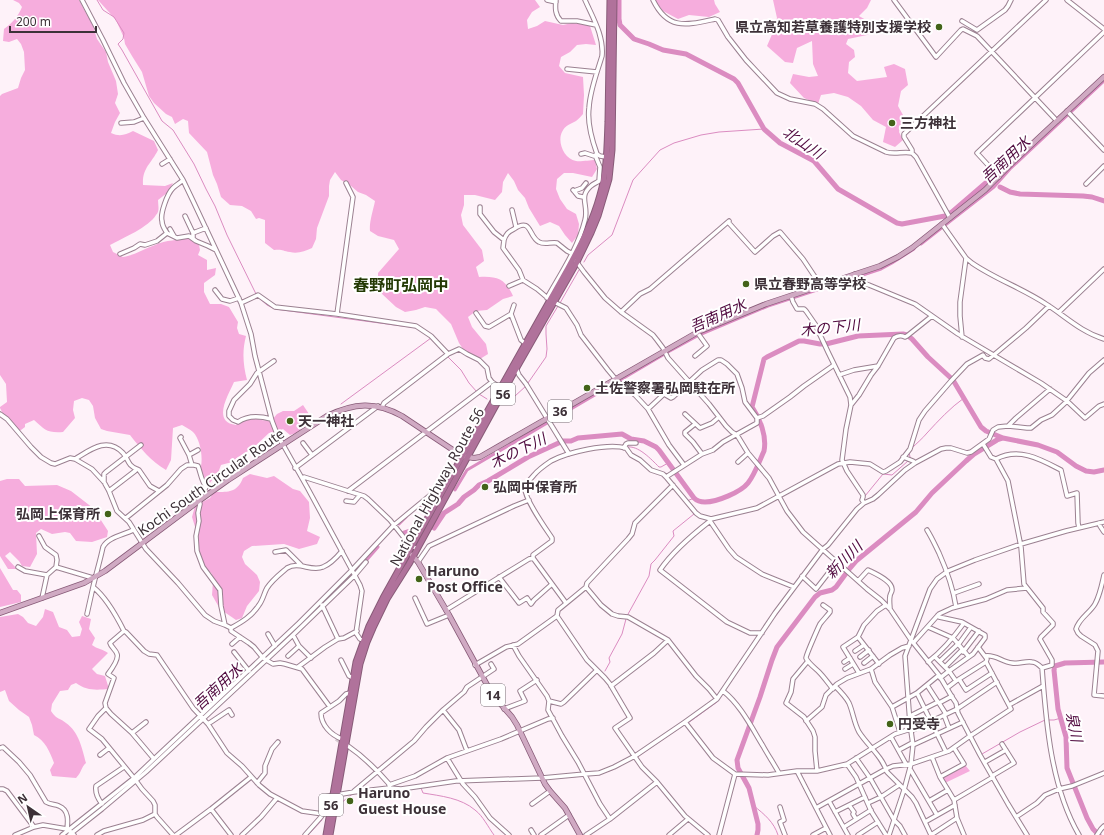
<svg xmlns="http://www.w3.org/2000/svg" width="1104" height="835" font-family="'Noto Sans','Noto Sans JP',sans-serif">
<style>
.green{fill:#f6addd}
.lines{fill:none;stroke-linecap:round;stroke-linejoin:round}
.stream{stroke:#db8cc1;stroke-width:1}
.canal{stroke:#db8cc1;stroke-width:3}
.river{stroke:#db8cc1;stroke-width:5}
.minor-tunnel{stroke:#d7cbd2;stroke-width:3.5;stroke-dasharray:3.5 2;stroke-linecap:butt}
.minor-casing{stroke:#9b8191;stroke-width:5.5}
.major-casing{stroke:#885b78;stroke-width:6}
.highway-casing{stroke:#885b78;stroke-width:7}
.minor{stroke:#fff;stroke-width:3.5}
.major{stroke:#d0aac3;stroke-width:4.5}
.highway{stroke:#b0729b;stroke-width:5}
.poi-dot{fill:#436319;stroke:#fff;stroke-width:1.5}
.labels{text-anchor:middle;stroke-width:4;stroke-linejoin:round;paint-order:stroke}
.shield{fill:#fff;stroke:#776f74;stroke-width:1}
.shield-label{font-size:13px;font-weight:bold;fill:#3d3138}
.poi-label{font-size:14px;font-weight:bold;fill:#3d3138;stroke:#fff;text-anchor:start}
.street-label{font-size:14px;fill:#3d3138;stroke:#fff}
.water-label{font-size:15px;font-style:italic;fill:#520c41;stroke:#fff}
.quarter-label{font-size:16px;font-weight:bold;fill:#233904;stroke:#fff}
</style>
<rect width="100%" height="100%" fill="#fef2f9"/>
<path class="green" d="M 13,0 L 79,0 L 93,26 L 97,39 L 106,52 L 108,62 L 116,81 L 118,94 L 115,103 L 120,113 L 115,122 L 111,133 C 120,137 125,135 133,131 L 154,141 L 158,150 C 151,164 142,168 143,185 L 165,186 L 173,183 L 167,193 L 158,200 C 158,205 160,211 156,215 C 149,227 123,238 110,245 L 113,252 L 123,257 C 135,255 144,249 155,245 C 166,240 178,240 190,238 L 199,245 L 200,250 L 198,255 L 207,260 L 207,270 L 216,268 L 215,275 L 204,283 L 204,292 L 210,304 L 221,304 L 229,307 L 238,322 L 237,328 L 239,334 L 246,336 C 242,351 243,365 247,380 L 234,382 C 229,394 211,422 236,425 C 240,421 246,416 253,417 C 261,419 259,421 269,420 L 274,432 L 269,433 L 253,448 L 238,457 L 232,462 L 221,465 L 218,473 L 209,484 L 202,484 C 199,475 200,475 201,466 C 203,456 200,439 193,432 C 190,429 185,427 182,425 L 173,428 L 171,460 L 166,470 C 151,461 141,449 130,435 L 107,431 L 101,429 L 95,418 L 93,406 L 89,400 L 82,398 L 74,401 L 73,410 L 75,418 L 63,432 C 47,433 45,430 34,420 L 25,424 L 25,427 L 17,433 L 8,424 L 0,408 L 0,407 L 7,402 L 6,384 L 0,375 L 0,96 L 2,94 L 18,88 L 21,78 L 25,70 L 24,52 L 21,44 L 17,39 L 9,42 L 3,41 L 4,29 C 12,23 18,17 22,7 L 19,3 Z
M 98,0 L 535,0 L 540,7 L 532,12 L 527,20 L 528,29 L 537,26 L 545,21 L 563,25 L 572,23 L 581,24 L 590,26 L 596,45 L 586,44 L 577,45 L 570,52 L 561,57 L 559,66 L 565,73 L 583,77 L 584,95 L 583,114 C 581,116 579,119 576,121 C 571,124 565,125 562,132 C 557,142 564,159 576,161 C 580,162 590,160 595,160 L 597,169 L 592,177 L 573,173 L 564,173 L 557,179 L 556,189 L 560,199 L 567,209 L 576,214 L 579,224 L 578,235 L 572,243 L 565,235 L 559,226 L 550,222 L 540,226 L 529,208 L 525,198 L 518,190 L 514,181 L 508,173 L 503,182 L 502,192 L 495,200 L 475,195 L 464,195 L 464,205 L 461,215 L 463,225 L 482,250 L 484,261 L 476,267 L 479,277 C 498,276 505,279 513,296 L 503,299 L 487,310 L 476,311 L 468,317 L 472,327 L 486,344 L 488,354 L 480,359 L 465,352 L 459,343 L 451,324 L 436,309 L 425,307 L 416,310 L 405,312 L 396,307 L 381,293 L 378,284 L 378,273 L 399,249 L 394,240 L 378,236 L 370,231 C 369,222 373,211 375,201 L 366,195 L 358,192 L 351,186 L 341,180 L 335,172 L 330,180 L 329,186 L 329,196 L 317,228 L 316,239 L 312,248 C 305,251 298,254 290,252 C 282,251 283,249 274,250 L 265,243 L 265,220 L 259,218 L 256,219 L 251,211 L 242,206 L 230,205 L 221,197 L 217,184 L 213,175 L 207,152 L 189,133 L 188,121 L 183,119 L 175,124 L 172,117 L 166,114 L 154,103 L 149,96 L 142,72 L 132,56 L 125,44 L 124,38 L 116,20 Z
M 654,0 L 714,0 L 715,4 L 720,12 L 709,17 L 689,15 L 678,19 L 663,11 Z
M 773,0 L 871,0 L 867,8 L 859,16 L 880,28 L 867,35 L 848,39 L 846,44 L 854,50 L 855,57 L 849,62 L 848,73 L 857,81 L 887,77 L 884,67 L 894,64 L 905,69 L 908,85 L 901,91 L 898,106 L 903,115 L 899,132 L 903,140 L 895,147 L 883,142 L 886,127 L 873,120 L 861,106 L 848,97 L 834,93 L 821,95 L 818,104 L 804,98 L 790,83 L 793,74 L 809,77 L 818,76 L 813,64 L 812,41 L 797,48 L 793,63 L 785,62 L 767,46 L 773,32 L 777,18 Z
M 303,405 L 313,420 L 296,433 L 290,435 L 283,429 L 277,432 L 272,420 L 277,414 L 283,411 L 294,411 Z
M 250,474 L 267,478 L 274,476 L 293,489 L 300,491 L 309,502 L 310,518 L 307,531 L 320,537 L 317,544 L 299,549 L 284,544 L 252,546 L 244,551 L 242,557 L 245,564 L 257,575 L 260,582 L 259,591 L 247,606 L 242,618 L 236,620 L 220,609 L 212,595 L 213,582 L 212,574 L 203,565 L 197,550 L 196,530 L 192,517 L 195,506 L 210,498 L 214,492 C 228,492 237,493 243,478 Z
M 7,479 L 19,479 L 25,486 L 57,485 L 71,491 L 93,508 L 108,531 L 107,537 L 92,542 L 76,541 L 70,533 L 65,532 L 52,534 L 41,529 L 36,533 L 37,554 L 30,567 L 22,566 L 19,561 L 10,552 L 5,556 L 17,569 L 8,569 L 0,556 L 0,481 Z
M 0,568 L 13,590 L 17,590 L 21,595 L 21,602 L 0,607 Z
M 45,609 L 53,612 L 59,627 L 67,630 L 72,637 L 80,636 L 82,629 L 79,622 L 82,616 L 91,619 L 89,629 L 95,638 L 92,645 C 97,649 103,649 108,653 L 92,669 L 97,674 L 105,676 L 109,689 C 96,690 87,691 76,683 L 71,685 L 68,690 L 60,691 L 52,704 L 51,711 C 58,721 59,717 66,723 C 79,732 82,748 86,763 C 81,767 82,772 76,778 L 52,776 L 50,770 L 54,763 C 50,752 45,740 34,735 L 32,725 L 29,717 L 19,710 L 9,701 L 5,690 L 0,692 L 0,617 L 18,614 L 23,617 L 28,623 L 36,626 L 43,617 Z
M 965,765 L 970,771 L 945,783 L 942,778 L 943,777 Z"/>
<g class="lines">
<path class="stream" d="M 97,0 L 103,10 L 114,17 L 124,33 L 123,39 L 118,44 L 122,50 L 162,121 L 173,130 L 194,164 L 206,189 L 215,206 L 227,235 L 256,294
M 584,262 L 588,255 L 612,235 L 633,180 L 660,150 L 674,143 L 701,135 L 719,132 L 764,129
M 258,297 L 267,305 L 275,309 L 417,328
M 560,303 L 579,270
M 447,356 L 461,370 L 469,383 L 477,392
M 528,383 L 546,357 L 547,349 L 546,334 L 546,326 L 558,306
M 479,394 L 487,399
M 503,400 L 515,396 L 526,386
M 341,404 L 431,338
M 627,447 C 638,445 651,459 659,467 L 661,467 L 668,463
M 912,448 C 917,443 923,438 927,433 C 939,420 950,408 964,398
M 909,452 L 910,457 L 910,458
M 865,496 L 883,474 L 892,475 L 908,461
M 687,501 L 694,498
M 627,616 L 649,576 L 651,564 L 655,560 L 674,536 L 673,531 L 694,514 L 686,504
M 775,617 L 781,608
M 605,671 L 610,662 L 609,658 L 622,634 L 626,619
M 725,690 L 739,669
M 1048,720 L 1054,720 L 1061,718
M 688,723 L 717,702
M 982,754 L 1020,732 L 1045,720
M 637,757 L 684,725
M 600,774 L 612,770
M 588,776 L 593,775
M 546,779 L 583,776
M 524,780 L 541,780
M 421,788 L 423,793 C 441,796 461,798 475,810 C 483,816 488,827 494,835
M 341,803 L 351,795 L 353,794
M 754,806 C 764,814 774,822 778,835
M 308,835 L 322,820"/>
<path class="canal" d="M 921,244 L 994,187 L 1010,169 L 1104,81
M 455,490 L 467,470 L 668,352 L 699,335 L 768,306 L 881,269 L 892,263 L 914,249
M 420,506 L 435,494
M 399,524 L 406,517
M 364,563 L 378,547
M 180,738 L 312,614 L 360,567
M 66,835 L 108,802"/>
<path class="river" d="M 619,0 L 619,19 L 620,25 L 634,39 L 649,44 L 663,50 L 686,54 L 734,79 L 738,83 L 764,129 L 780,143 L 814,161 L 838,189 L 897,223 L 902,224 L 945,216 L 952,212 L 988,181
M 1000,187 L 1010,192 L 1020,194 L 1083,196 L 1092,197 L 1104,201
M 434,528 L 444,513 L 458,504 L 464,497 L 474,490 L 479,485 L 488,481 L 528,457 L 563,441 L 571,441 L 578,438 L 622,434 L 631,439 L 644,441 L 656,447 L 659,450 L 694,498 C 697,501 701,502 705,502 C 717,502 741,492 748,483 C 755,474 759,462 764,451 C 767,436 760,419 752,407 L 764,359 L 767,357 L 799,341 L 804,341 L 820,344 L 826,344 L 858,336 L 903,334 L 907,335 L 912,339 L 928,357 L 953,380 L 981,427 L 986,431 L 1003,438
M 404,533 L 416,529
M 757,835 L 758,830 L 758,824 L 749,788 L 738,768 L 737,760 L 760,697 L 772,660 L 777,647 L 815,597 L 820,593 L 832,590 L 836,587 L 850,568 L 856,561 L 916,512 L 932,493 L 966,461 L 974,454 L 997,440 L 1003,438 L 1038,445 L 1057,452 L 1076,466 L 1086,471 L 1094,472 L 1104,470
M 1099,835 L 1093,829 L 1087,818 L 1067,768 L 1066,737 L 1058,709 L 1054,670 L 1055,666 L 1065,663 L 1104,662"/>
<path class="minor-tunnel" d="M 336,739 L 343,744"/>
<g class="minor-casing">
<path id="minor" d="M 82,0 L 103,40 L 124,83 L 144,118 L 183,180 L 194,203 L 241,303 L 251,334 L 255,356 L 272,421 L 277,434 L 307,487 L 360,585 L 362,591 L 356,633 L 360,639 L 365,641
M 547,0 L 556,2
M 556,0 C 555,8 555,15 561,21 L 577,21 L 596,25
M 585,0 C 593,18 604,36 602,56 C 597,73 590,90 589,108 C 587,123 592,140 597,154 L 600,156 L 606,157
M 653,0 C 668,31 687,25 715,19 L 718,20 L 728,37 L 746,60 L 777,93 L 790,99 L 815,104 L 823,109 L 853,136 L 886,152 C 895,155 903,151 912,153
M 894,0 L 936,57 L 961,30 L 963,29 L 977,36 L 1057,121
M 1067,0 L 1104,29
M 962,21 L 977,30 L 1005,10 L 1008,6 L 1011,0
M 567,69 L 597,72
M 1067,111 L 1104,150
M 121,123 L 134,122 L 144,118
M 581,154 L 585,153 L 594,156 L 596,155
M 162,164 L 170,159
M 999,177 L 977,153 L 1104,32
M 1086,184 L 1104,166
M 573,190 L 578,196 L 583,197
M 574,191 L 582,188 L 586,183
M 480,207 L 480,214 L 494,232 L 504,240 L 503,248 L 519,270 L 523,280 L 526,282 L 537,289 L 550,300 L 566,308 L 577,325 L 581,335 L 608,370 L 618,382 L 635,395 L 648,409 L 669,445 L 684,465
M 512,210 L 516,227
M 185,216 L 193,233 L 193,238
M 950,218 L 916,157 L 912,153 L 912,150 L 904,137 L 904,134 L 1046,0
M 728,222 L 755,252 L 773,236 L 780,232 L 803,259 L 821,286
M 942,224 L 966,258 L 972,263 C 995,279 1022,288 1046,304 C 1065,316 1081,332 1104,339
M 170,229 L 174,236
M 167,233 C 165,230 162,226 162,221 C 160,214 167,194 173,188 C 176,185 180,183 183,180
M 193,233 L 206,228
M 504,240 C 506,234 508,232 514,229 C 532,217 528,236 539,242 C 544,245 551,242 557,243 L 567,251 L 573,254
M 120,254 L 134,248 L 140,244 L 145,245 L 157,241 L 167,233 L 177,238 L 189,236 L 196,241 L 208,246 L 216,250
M 576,261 L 584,272 L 605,298 L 621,312 L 653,335 L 657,340 L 663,348 L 668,358 L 709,404 L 726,426 L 732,432 L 737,435 L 748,453 L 769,478 L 787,511 L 803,532 L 867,589 L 881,600 L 890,609 L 911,640 L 939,675 L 952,697 L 956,703 L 958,713 L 980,755 L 1008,804 L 1027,835
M 855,274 L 857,281 L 869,285 L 915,304 L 958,334 L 1041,383 L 1067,401 L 1085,418 L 1099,406 L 1104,404
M 509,286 L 523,280
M 215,290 L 222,299 L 230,301 L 239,298
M 791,296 L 793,302 L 797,309 L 804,309 L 806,311 L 815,324 L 828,352 L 850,397 L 851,405 L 846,429 L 842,460 L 847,471 L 863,495 L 863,497 L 862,500 L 864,503
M 547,298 C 561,273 578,248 585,220 C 589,205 578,197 591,186 C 593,184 596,183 599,181 L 600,167 L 595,155
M 241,303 L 258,295 L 275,307 L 337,314 L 416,326 L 431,336 L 448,354
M 621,312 L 640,294 L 650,289 L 729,221
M 1059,312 L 1104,269
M 476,313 L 485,326 L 489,327 L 511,314 L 514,305
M 337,314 L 353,197 L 346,183
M 511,314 L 521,340 L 526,344
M 962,337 L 960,316 L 960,302 L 966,258
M 695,356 L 707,346 L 697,332
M 516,368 L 519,375 L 526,384 L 569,454
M 839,375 L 854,370 L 878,366 L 894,338 C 898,335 901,335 905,337 L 907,336 L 932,316
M 851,405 L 859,395 L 871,375 L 878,366
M 382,407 L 384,403 L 448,354 L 459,349 L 467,354 L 479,360 L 487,368 L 489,378 L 492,382 L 501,388
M 648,409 L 664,394 L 671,398 L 673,397 L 702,370 L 718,360 L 721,360 L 727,364 L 737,374 L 742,388 L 745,402 L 757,418 L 757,423 L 723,442 L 713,450 L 702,454 L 666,477
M 0,414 L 7,419 L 31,447 L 41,457 L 51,463 L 55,464 L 70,458 L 75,459 L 92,469 L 104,482 L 109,491 L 117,511 L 129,522 L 146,549 L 178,583 L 205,615 L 214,621 L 225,625 L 231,628 L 231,631 L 249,643 L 254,647 L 263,658 L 273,664 L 280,663 L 285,664 L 302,669 L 330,707
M 685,414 L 700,428 L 712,423 L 719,417
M 757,418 L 763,416 L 790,397 L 804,386 L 834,365
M 271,419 C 260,416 248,415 238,422 L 233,420 L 229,416 L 229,411 L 234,400 L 250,384 L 257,373 L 274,361
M 695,424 L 685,432 L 685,434 L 693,442 L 702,454
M 1008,426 L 1016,418 L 1050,389
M 181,437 L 180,438 L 189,455
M 303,443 L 312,455
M 983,444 L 991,457 L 996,459 L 1008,481 L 1021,547 L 1024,584 L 1043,608 L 1043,612 L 1053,623 L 1053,625 L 1041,637 L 1040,639 L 1052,660 L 1052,665 L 1042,668
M 624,448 L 626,444 L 628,443 L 636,443
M 903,457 L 913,461 L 915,463
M 75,459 C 90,450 107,436 123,453 C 129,460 127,465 137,469
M 996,459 C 1019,447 1040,459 1061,470 L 1067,496 L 1077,493 L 1078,523 L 1079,528
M 738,462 L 748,453
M 192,465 L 189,455 L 198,450
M 295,468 L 378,406
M 302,478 L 304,477 L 364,496 L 368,499 L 390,520 L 409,544 L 417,549
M 104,482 L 104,474 L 106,472 L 141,445
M 109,491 L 135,471 L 137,469 L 139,470 L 150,486 L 159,491
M 348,491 L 492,382
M 346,501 L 354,502 L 360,495
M 126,518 L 167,485 L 181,469 L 187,465 L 194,465 L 198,466 C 201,474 201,480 206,487 L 204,491 L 198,494 L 200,504 L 198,513 L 199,521 L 196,536 L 197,551 L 203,567 L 220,590 L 221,606 L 225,625
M 711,519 L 710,521 C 692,535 673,551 660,570 L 727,622 L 750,633 L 762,633
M 710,521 L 729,549 L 736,557 L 762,574 L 794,587
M 1099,523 L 1100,526 L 1104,532
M 133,530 C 124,535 108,537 103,547 C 100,561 96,574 93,587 C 106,597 117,617 124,631 L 126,632 L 144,651 L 149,654 L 157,655 L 193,708 L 208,724 L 227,753 L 242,766 L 259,785 L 270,794 L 302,811 L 323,814
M 927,530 C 932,538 935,545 939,553 C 947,571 953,587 956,607
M 39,536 L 45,547 L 56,555 L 57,560 L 56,567 L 47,575 L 42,598
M 275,552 L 286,550 L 301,565
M 533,558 L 566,603
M 418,562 L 429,546 L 514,506 L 529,500
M 18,567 L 25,571 L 47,575
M 56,567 L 93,578
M 1104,575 C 1102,584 1100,595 1095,604 C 1090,613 1079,618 1076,629 L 1078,633 L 1081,636 L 1095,645 L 1098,651 L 1094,695 L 1104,696
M 802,576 L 816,589 L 837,562
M 499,577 L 519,603 L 527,598 L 531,604 L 534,600 L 552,584
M 858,581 L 868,570 C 874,573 893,581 892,590 C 892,592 890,594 890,596 C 889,600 890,605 890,609
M 586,587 L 601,605 L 612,614 L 618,616 L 628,617 L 668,640 L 696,676 L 709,689 L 717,699
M 954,593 L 979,584
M 415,598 L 427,624 L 449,615
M 322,605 L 338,639 L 344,638 L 357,631
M 823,605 L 830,610 L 830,612 C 827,616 823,620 820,624 C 818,628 806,655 806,658 C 808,663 815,668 819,672 C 824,677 828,683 833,689
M 446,610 L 529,559 L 533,558 L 533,555 L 552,541 L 552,538 C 546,529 523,497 525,487 C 527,483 531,478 534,475 C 539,469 545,465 551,461 C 568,452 607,443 626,448 L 631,455 L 640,460 L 651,470 L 663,474 L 666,477 L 696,513 L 700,516 L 711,519 L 757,508 L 838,464 L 850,462 L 870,464 L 883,472 L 886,471 L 900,462 L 910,449 L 919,420 L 925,411 L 951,381 L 967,364 L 983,355 L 985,358 L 989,359 L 1026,328 L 1049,306
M 87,614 L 93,587
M 938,615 L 939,617 L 962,622 L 985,635 L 985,638 L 973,654 L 949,671 L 940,678
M 557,616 L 587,660 L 605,678 L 610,684 L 630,718 L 615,728 L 642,767 L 657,782 L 610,819
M 928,627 L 953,638 L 969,657
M 231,628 C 242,622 252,616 259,605 C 263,600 264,593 267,588 C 272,580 280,574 287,568 C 299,561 311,572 323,567 C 331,564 337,557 342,551
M 124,631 L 110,643 C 111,647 116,650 117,654 C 119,659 111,670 108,674 L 114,678 L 105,703 L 106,708 L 111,714 L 132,733 L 154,759
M 268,634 L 275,646
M 293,635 L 299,646 L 311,658
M 858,637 L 879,664
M 914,642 L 939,614 L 952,608 L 986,599 L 1007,590 L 1027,588
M 232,644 L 240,637
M 513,645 L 519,656 L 547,696 L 549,701
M 958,645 L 971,627
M 855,651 L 864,645
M 234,652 L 249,671
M 963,652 L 979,631
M 288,656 L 299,646
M 985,656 C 995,654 1002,662 1012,663 C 1019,664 1025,661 1032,662 C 1036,662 1039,665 1042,668 C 1046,723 1051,787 1079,835
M 860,657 L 869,650
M 935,657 L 949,671 L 956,681
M 341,660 L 349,676 L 353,678
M 808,661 L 793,679 L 791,692 L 786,703 L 804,717 L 813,731 L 815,737 L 815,751 L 817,771
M 940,661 L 958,644
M 844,662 L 850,658
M 928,662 C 942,651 954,637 964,623
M 864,663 L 873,656
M 475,665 L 506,647 L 518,644 L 557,616 L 558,610 L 586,587 L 587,583 L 628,539 L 632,534 L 635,523 L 673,485
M 298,667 L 325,647 L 338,639
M 945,667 L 962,650
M 845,669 L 853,664
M 871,669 L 875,682 L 892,707
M 859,673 L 843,647 L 858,637 L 864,625 L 877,611 L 886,605
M 939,675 L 917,693 L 946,752
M 959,679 L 966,690 L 992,673
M 611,686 L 654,653 L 668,640
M 835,686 C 840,691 846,697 849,703 C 853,712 854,723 859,732 C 868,746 882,756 887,772 L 912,797 L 916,803 L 931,835
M 947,688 L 956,681 L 986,662 L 987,659 L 978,647
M 723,691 C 740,704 752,728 763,746 C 768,755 774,764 779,773
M 938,702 L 939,703 L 952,696
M 939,703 L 946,714
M 1009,705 L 1043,686
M 106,708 L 98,716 L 89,729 L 102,739 L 134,778 L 142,789 L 153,801 L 155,805 L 155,814 L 157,817 L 173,835
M 504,709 L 525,701 L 520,691 L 537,680
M 944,715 L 949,728
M 910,716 L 938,702 L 927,685
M 806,721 L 822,707 L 826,695 L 837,684 L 847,678 L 871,669 L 890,655 L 902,648 L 909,646
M 685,722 L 713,758 L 735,774 L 768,775 L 797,771 L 817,771 L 847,764 L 895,734 L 911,729
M 208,724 L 229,710 L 232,715
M 911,731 L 957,709 L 997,682
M 900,732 L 892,707 L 917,693
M 132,733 L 146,722
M 891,737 L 906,764
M 342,739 C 331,735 321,725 321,713 L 339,701 L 346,694 L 350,693
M 913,745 L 963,722
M 345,746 L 348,746 C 364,757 378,771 390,785
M 0,748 L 3,747 L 19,762 L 30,775 L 46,802 C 51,805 55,804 59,806 C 69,810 68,821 67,829 L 69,830 L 74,835
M 899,750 L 912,743
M 467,751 L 459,730 L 443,710 L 464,692 L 467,687 L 494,669 L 491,664
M 100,755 L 109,748
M 856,758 L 870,778 L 894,820 L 900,826 L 905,835
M 985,762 L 1006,750
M 847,764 L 856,777 L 871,811 L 886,835
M 910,769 L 937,815
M 797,771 L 830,835
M 992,776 L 1014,763 L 1002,744
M 940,777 L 964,764 L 954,748
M 657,782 L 685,816 L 708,835
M 257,783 L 265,773 L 265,766 L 272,749 L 278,742
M 389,785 L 415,776 L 447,758
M 0,789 L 3,789 L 7,791 L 34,827
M 354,791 L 414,741 L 426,727 L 443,710
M 954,800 L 993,777
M 829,801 L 848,835
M 929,801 L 948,790
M 868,803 L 881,797 L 899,785
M 102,804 C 98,799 95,792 96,786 L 124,767
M 532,804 L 550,791
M 849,805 L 854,812 L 853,814 L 856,819
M 780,807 L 784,820 L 780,822 L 785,835
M 816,808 L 886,769 L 893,766 L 911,764 L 949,751 L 970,736 L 1011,709 L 986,662
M 211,809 L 231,835
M 835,812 L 865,797
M 1016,817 L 1037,803 L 1045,795 L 1059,789 L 1072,786 L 1104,773
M 957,818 L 964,835
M 925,822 L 955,805
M 844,827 L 871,810
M 531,830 L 534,835
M 15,835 L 34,827 L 43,825 L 67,829
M 62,835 L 134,778 L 154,759 L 299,623 L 352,570 L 394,525 L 434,492 L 442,492
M 69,835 L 102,809 L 146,772 L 293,635 L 355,575 L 366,562
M 97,835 L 104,831 L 143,820 L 155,814
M 176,835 L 211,809 L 251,777
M 242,835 L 261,817 L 277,798
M 305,835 L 321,817 L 323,814 L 322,799 L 324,797 L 354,792 L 389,788 L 401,789 L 456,781 L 542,778 L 585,774 L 599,773 L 614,767 L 635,756 L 685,722 L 717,699 L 775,613 L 823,549 L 828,545 L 857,509 L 864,503 L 873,499 L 878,495 L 905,470 L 915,463 L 941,449 L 946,448 L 951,448 L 967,453 L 971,452 L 989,439 L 993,430 L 998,427 L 1008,426 L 1027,428 L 1031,428 L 1041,420 L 1052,415 L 1065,403 L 1089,373 L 1104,360
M 509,835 L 490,818 L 475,797 L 463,784 L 447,758 L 501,739 L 548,719 L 553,718
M 541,835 L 569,815
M 586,835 L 610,819 L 600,804 L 578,762 L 562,736 L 548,710 L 549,701 L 561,704 L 564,702 L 597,670
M 669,835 L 688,819
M 719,835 L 735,774
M 813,835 L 826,828
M 858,835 L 878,822
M 889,835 L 904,790 L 911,764 L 913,745 L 910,724 L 905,656 L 930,589 L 937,579 L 948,571 L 975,560 L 1021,544 L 1066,531 L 1104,522
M 931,835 L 957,818 L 954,800 L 948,790 L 940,777 L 932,757
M 1097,835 L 1101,829 L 1104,826"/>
</g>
<g class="major-casing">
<path id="major" d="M 412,555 L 418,562 L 449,615 L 492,694 L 512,717 L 517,725 L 545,784 L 550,791 L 565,808 L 580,835
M 0,613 L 84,583 L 105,571 L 200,500 L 228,480 L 327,416 C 354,403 375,401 402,416 L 462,456 L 474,458 L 480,457 L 698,332 L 766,304 L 880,266 L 898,257 L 912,248 L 985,190 L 1015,160 L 1104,77"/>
</g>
<g class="highway-casing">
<path id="highway" d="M 326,835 L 356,662 L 369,626 L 383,598 L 442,492 L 568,268 C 581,244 593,221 600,195 C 607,171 607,147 608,122 C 609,82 609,41 610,0
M 330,835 L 360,664 L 367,642 L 373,628 L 387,599 L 409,564 L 512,376 L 577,262 L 591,233 L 598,216 L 609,179 L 612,150 L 614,0"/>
</g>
<use href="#minor" class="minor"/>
<use href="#major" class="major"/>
<use href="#highway" class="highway"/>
</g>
<g class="poi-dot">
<circle cx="939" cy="27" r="4"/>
<circle cx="892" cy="123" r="4"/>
<circle cx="746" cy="284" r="4"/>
<circle cx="587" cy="388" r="4"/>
<circle cx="290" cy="421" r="4"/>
<circle cx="485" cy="487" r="4"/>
<circle cx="108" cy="514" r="4"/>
<circle cx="419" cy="579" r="4"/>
<circle cx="890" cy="724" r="4"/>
<circle cx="350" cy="801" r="4"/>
</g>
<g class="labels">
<g class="shield">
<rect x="491" y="383" width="24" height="22" rx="3"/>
<rect x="548" y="400" width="24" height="22" rx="3"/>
<rect x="481" y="684" width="24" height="22" rx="3"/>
<rect x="319" y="794" width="24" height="22" rx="3"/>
</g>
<g class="shield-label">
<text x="503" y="399">56</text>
<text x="560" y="416">36</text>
<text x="493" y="700">14</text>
<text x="331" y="810">56</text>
</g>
<g class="poi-label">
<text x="931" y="32" text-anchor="end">県立高知若草養護特別支援学校</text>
<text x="900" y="128">三方神社</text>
<text x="754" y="289">県立春野高等学校</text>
<text x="595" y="393">土佐警察署弘岡駐在所</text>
<text x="298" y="426">天一神社</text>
<text x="493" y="492">弘岡中保育所</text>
<text x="100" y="519" text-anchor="end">弘岡上保育所</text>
<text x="427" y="576">Haruno<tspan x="427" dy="16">Post Office</tspan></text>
<text x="898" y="729">円受寺</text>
<text x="358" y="798">Haruno<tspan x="358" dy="16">Guest House</tspan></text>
</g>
<g class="street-label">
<text transform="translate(211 482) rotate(-35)" y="5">Kochi South Circular Route</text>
<text transform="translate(437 487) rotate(-61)" y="5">National Highway Route 56</text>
</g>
<g class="water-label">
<text transform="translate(803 143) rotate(34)" y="5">北山川</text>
<text transform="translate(1006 160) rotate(-43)" y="5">吾南用水</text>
<text transform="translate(718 316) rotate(-24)" y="5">吾南用水</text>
<text transform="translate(830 328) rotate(-6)" y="5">木の下川</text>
<text transform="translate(518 451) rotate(-26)" y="5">木の下川</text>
<text transform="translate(844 560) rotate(-45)" y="5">新川川</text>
<text transform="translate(218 687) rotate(-43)" y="5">吾南用水</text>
<text transform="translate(1074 727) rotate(79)" y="5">泉川</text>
</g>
<g class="quarter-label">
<text x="401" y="291">春野町弘岡中</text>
</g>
</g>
<g transform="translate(28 807) rotate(326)" stroke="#ffffff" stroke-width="3" paint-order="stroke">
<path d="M0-3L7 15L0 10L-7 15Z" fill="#3d3138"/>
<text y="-6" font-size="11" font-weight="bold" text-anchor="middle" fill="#3d3138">N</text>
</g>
<path d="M10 26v6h86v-6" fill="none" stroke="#3d3138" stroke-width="2"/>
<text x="16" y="26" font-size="12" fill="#3d3138" stroke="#ffffff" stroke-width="3" paint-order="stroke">200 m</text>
</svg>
